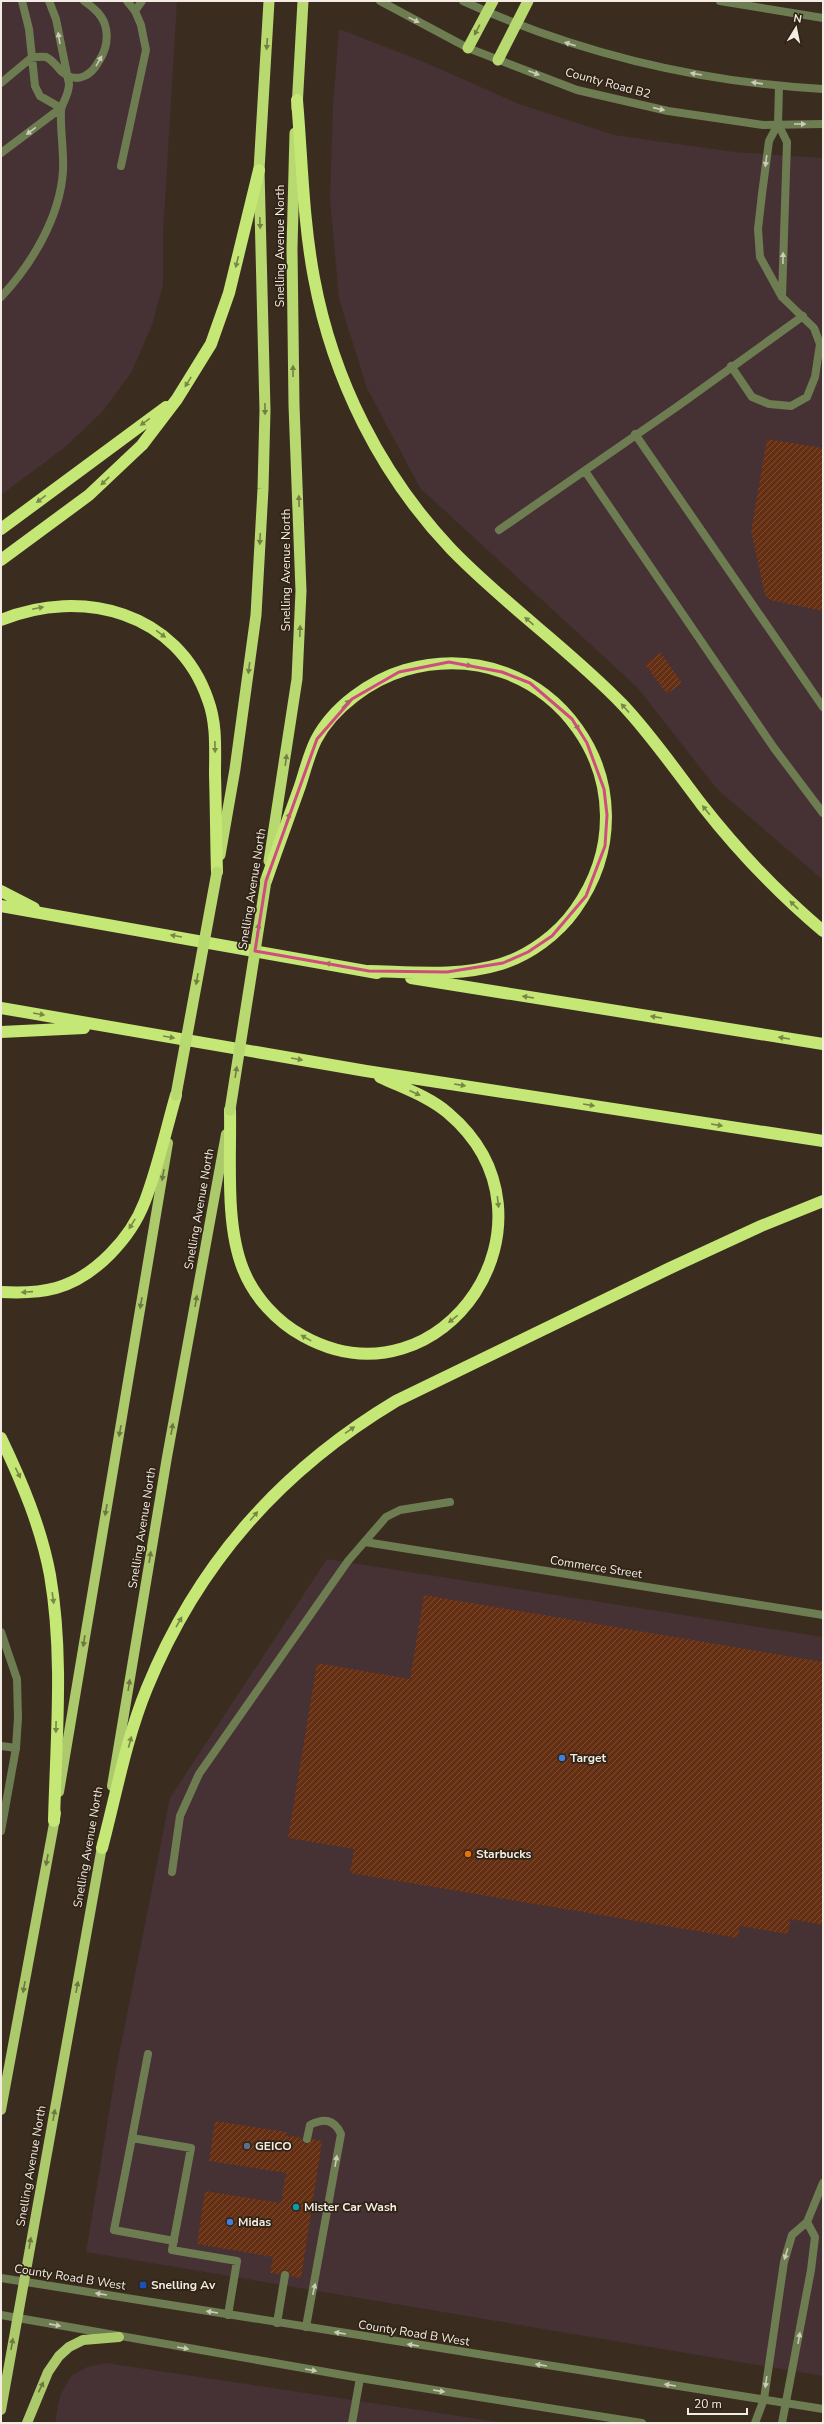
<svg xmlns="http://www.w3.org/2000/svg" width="824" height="2424" font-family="'Nunito Sans',sans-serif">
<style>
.commercial{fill:#463135}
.building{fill:url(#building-hatch)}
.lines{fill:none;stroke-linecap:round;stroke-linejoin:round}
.service{stroke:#6e7d51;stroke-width:8}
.minor{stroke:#6e7d51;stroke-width:8}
.tertiary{stroke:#6e7d51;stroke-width:8}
.primary{stroke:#acc96c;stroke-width:10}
.trunk{stroke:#b8d870;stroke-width:11}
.motorway{stroke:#c4e775;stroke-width:12}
.trunk-bridge{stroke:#b8d870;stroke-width:11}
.oneway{fill:#cccbb7}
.oneway2{fill:#747e43}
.oneway3{fill:#7a8646}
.oneway4{fill:#6e7641}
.marked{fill:none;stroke:#ce4d7d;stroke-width:3;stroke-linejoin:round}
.shop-dot{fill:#3f7fe0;stroke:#302416;stroke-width:1.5}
.food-dot{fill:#e8710a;stroke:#302416;stroke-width:1.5}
.service-dot{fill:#5c6f8a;stroke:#302416;stroke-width:1.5}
.culture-dot{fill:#0f9aa8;stroke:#302416;stroke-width:1.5}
.transit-dot{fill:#1a4fb4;stroke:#302416;stroke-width:1.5}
.labels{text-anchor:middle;stroke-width:3.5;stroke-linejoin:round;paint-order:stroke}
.street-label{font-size:12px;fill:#f4ece3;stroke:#302416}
.poi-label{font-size:12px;font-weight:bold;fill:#f4ece3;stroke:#302416;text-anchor:start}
</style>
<defs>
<pattern id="building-hatch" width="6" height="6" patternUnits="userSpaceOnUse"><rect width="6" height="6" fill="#642f13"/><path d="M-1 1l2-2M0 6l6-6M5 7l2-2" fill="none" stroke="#7b4d35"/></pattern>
</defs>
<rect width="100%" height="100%" fill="#3a2d20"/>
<path class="commercial" d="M 1,1 L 177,1 L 163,233 L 163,285 L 152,325 L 131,373 L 102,412 L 64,448 L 1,495 Z
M 339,29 L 424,62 L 519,104 L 614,135 L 734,152 L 823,158 L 823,880 L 717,789 L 637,687 L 420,488 L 367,388 L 339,299 L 330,198 L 333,107 Z
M 327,1559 L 823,1637 L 823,2376 L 86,2252 L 117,2065 L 170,1798 Z
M 106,2363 L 505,2423 L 55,2423 L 60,2396 L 71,2376 L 87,2367 Z"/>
<path class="building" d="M 767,439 L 823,448 L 823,611 L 770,600 L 765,595 L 751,531 Z
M 661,653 L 682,683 L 667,694 L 645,664 Z
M 424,1595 L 823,1662 L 823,1925 L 790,1919 L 788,1934 L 740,1926 L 738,1938 L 350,1873 L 354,1849 L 288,1838 L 317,1663 L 410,1679 Z
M 215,2121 L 286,2132 L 285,2135 L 302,2138 L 303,2143 L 306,2144 L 313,2139 L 322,2141 L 301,2278 L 290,2276 L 289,2271 L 286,2270 L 280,2274 L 270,2273 L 273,2257 L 197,2244 L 205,2191 L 281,2203 L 286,2173 L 209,2161 Z"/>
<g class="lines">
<path class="service" d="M 22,1 L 29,29 L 35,86 L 40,96 L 61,108
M 135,11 L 142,1
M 1,83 L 31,58 C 36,57 41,56 46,57 C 53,60 57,67 62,72 C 77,84 91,76 99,61 C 105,52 108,40 106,29 C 104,16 94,8 84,1
M 778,124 L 787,142 L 782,297
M 1,153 L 61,108
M 121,166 L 146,50 L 141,25 L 135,11 L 127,1
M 1,297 C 32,264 60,217 63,171 C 64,150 60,130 61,110 C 62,103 69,95 69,84 L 56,19 L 49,1
M 731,366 L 752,397 L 769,404 L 791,406 L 807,397 L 815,377 L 820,344 L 814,328 L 782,297 L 760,257 L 758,229 L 762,194 L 769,141 L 778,124 L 779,86
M 635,434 L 823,707
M 585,471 L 774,748 L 823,813
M 499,530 L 678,406 L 803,316
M 1,1746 L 16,1748
M 172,1872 L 180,1816 L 199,1774 L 348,1561 L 386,1517 L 400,1510 L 450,1502
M 148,2054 L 132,2138 L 191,2148 L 172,2250 L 237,2261 L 228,2315
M 132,2138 L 114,2230 L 174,2241
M 277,2323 L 285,2275
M 306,2327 L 341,2134 C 334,2119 324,2118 310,2125 L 307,2139
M 352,2423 L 360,2378
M 755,2423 L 764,2399 L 784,2262 L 792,2235 L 807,2222 L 823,2183
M 782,2423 L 811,2270 L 815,2237 L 807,2222"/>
<path class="minor" d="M 720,1 L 823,18"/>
<path class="tertiary" d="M 380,1 L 468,48 L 577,90 L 668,111 L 763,125 L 823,124
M 463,1 C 577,53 697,82 823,89
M 365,1542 L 823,1615
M 1,1632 L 17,1679 L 18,1718 L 16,1748 L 1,1831
M 1,2278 L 823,2409
M 1,2315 L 360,2378 L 642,2423"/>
<path class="primary" d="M 112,1786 L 167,1457 L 226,1134
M 59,1792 L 168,1143
M 1,2110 L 56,1813
M 1,2410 L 103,1841
M 27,2423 L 48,2372 L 59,2356 L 69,2347 L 83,2340 L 119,2337"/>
<path class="trunk" d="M 468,48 L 493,1
M 498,60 L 528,1
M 297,108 L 303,1
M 220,855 L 235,769 L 256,615 L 263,489 L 265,410 L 259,170 L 269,1
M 269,861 L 297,679 L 301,591 L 294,405 L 292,248 L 295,133"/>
<path class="motorway" d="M 297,100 C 302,159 303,220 314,278 C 333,380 381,475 451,549 C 505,605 569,649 623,705 C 652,736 676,771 702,805 C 738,851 778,893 823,931
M 1,529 L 166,407
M 1,560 L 89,495 L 142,445 L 177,399 L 211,344 L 229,293 L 259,170
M 1,620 C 82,587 178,612 208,700 C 217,724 215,750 215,775 C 216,807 216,840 217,872
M 266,881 C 277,849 289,817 300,786 C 305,771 309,754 316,740 C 333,707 371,680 405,670 C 550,629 663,787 575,910 C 558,934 530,955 501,964 C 459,977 413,972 369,971
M 1,891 L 34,908
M 1,906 L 377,973
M 411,978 L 823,1044
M 1,1008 L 366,1071 L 823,1141
M 1,1032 L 84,1028
M 230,1110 C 231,1159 225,1224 243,1269 C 254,1297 277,1322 303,1336 C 443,1413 573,1219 448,1113 C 428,1096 403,1088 380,1077
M 1,1292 C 20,1293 38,1293 56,1288 C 95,1277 131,1238 145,1201 C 158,1167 166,1130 176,1095
M 1,1438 C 22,1482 41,1527 50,1575 C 64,1656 56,1740 54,1821
M 102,1848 C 116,1795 126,1739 147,1688 C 198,1563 281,1470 396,1401 L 668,1269 L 761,1226 L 823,1201"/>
<path class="trunk-bridge" d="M 176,1095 L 217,872
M 230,1110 L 266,881"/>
</g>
<defs><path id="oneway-solid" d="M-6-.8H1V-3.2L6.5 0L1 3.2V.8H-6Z"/></defs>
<g class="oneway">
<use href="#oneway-solid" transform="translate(414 20) rotate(26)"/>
<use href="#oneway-solid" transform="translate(59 38) rotate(-100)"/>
<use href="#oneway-solid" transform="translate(570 44) rotate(-162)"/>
<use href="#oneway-solid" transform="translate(99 61) rotate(-60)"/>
<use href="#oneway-solid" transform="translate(534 73) rotate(21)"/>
<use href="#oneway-solid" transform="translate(696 74) rotate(-170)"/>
<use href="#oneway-solid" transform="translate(757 83) rotate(-172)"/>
<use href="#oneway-solid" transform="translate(659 109) rotate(13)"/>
<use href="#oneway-solid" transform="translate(800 124)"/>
<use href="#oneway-solid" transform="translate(31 131) rotate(143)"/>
<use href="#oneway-solid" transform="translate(766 161) rotate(98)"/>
<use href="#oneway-solid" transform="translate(783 258) rotate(-89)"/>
<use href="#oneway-solid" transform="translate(336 2161) rotate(-80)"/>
<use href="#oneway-solid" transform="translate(786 2254) rotate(107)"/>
<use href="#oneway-solid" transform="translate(314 2289) rotate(-78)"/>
<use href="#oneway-solid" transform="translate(101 2294) rotate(-171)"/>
<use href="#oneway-solid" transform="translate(212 2312) rotate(-171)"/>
<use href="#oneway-solid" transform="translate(55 2325) rotate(11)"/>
<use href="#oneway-solid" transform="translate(340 2333) rotate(-171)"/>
<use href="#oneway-solid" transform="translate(799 2338) rotate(-80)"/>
<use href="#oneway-solid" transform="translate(413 2345) rotate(-171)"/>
<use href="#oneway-solid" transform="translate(183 2348) rotate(10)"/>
<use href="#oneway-solid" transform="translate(541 2365) rotate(-171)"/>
<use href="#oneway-solid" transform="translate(311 2370) rotate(10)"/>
<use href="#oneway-solid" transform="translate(766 2382) rotate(98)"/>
<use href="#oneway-solid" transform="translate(670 2385) rotate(-171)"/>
<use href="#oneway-solid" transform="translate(439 2391) rotate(9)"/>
</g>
<g class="oneway2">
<use href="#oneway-solid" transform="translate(477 30) rotate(118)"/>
<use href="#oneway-solid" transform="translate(267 44) rotate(94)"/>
<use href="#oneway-solid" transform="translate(260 223) rotate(88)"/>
<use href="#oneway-solid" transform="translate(293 371) rotate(-90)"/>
<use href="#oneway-solid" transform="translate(265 409) rotate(90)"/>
<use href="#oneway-solid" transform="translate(299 501) rotate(-92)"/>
<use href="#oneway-solid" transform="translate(260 539) rotate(93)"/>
<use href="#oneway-solid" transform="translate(300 631) rotate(-88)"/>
<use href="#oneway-solid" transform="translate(249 668) rotate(97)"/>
<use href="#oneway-solid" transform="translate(286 760) rotate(-82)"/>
<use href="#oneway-solid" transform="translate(258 929) rotate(-81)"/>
<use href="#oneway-solid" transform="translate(197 979) rotate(100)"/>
<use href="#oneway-solid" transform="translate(236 1072) rotate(-81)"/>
</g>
<g class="oneway3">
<use href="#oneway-solid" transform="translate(237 262) rotate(104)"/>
<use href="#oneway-solid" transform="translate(188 382) rotate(122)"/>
<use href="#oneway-solid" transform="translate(145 422) rotate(144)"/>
<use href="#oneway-solid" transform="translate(105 481) rotate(136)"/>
<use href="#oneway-solid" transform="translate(41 499) rotate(143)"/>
<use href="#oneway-solid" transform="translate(38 608) rotate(-12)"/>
<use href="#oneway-solid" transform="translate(529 621) rotate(-139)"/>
<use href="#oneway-solid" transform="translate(161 634) rotate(36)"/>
<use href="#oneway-solid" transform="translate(466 665) rotate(8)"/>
<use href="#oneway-solid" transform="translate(346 704) rotate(-46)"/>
<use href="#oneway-solid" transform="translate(625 708) rotate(-132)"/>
<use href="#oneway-solid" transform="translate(576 725) rotate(58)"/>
<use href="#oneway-solid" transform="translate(215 747) rotate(89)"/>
<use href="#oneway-solid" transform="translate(706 810) rotate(-129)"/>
<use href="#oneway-solid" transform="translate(288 818) rotate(-70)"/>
<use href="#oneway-solid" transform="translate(794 905) rotate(-136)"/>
<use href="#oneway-solid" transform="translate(176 936) rotate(-170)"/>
<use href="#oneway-solid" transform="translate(331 964) rotate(-170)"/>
<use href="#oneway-solid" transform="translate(528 997) rotate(-171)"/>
<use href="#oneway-solid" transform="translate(39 1014) rotate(10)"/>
<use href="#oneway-solid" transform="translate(656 1017) rotate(-171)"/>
<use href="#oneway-solid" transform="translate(169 1037) rotate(10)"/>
<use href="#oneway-solid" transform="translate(784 1038) rotate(-171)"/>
<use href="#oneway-solid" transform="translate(297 1059) rotate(10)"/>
<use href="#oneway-solid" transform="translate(460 1085) rotate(9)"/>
<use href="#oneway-solid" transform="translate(415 1093) rotate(24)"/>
<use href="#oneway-solid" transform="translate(589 1105) rotate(9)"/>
<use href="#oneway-solid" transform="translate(717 1125) rotate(9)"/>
<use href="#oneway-solid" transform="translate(498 1202) rotate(83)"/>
<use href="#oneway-solid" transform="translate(132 1224) rotate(122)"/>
<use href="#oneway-solid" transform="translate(27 1292) rotate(176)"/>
<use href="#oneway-solid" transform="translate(453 1319) rotate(142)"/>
<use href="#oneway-solid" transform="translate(306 1338) rotate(-151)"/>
<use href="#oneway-solid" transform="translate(350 1430) rotate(-35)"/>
<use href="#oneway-solid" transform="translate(18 1473) rotate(64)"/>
<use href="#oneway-solid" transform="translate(254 1516) rotate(-49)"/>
<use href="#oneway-solid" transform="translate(53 1598) rotate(82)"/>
<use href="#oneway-solid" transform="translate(179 1622) rotate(-60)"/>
<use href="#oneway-solid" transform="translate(56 1727) rotate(91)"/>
<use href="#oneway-solid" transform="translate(130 1742) rotate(-75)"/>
</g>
<g class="oneway4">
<use href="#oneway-solid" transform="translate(163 1175) rotate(100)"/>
<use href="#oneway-solid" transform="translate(196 1301) rotate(-80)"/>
<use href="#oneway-solid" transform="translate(141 1303) rotate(100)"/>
<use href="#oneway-solid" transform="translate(172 1429) rotate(-80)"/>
<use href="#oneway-solid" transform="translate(120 1431) rotate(100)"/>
<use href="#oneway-solid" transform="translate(106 1510) rotate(100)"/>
<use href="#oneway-solid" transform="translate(150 1557) rotate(-81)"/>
<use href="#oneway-solid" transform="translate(84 1641) rotate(99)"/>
<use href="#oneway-solid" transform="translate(129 1685) rotate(-81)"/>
<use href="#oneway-solid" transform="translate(47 1860) rotate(100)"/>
<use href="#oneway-solid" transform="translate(24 1987) rotate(100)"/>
<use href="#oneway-solid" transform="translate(77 1987) rotate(-80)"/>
<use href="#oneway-solid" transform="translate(54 2115) rotate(-80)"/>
<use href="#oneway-solid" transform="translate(30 2243) rotate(-80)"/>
<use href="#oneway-solid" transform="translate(12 2344) rotate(-80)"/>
<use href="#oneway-solid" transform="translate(41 2387) rotate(-64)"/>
</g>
<path class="marked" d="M 449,662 L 502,672 L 530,683 L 572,719 L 587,743 L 604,789 L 607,815 L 605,846 L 586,896 L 552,936 L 528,952 L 503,963 L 447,972 L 369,971 L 255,951 L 266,881 L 317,739 L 352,699 L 399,672 Z"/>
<g class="shop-dot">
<circle cx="562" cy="1758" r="4"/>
<circle cx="230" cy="2222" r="4"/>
</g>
<circle class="food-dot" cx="468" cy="1854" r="4"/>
<circle class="service-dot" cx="247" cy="2146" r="4"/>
<circle class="culture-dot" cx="296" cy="2207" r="4"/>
<rect class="transit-dot" x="139" y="2281" width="8" height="8" rx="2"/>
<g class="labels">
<g class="street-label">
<text transform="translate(608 83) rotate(15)" y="4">County Road B2</text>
<text transform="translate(280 246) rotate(-90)" y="4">Snelling Avenue North</text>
<text transform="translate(286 570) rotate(-90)" y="4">Snelling Avenue North</text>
<text transform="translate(252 889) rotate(-81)" y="4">Snelling Avenue North</text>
<text transform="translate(199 1209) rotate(-80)" y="4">Snelling Avenue North</text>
<text transform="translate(142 1528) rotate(-81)" y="4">Snelling Avenue North</text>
<text transform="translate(596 1567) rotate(9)" y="4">Commerce Street</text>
<text transform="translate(88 1847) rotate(-80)" y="4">Snelling Avenue North</text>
<text transform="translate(31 2166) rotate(-80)" y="4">Snelling Avenue North</text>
<text transform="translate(70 2277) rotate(9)" y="4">County Road B West</text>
<text transform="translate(414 2333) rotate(9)" y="4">County Road B West</text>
</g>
<g class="poi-label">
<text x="570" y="1762">Target</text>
<text x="476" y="1858">Starbucks</text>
<text x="255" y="2150">GEICO</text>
<text x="304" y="2211">Mister Car Wash</text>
<text x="238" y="2226">Midas</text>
<text x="151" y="2289">Snelling Av</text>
</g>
</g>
<rect width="824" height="2424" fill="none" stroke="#f4ece3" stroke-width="4"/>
<g transform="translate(796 28) rotate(10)" stroke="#302416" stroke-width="3" paint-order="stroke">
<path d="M0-3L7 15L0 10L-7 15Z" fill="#f4ece3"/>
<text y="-6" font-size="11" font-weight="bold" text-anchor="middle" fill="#f4ece3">N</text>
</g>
<path d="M688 2408v6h59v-6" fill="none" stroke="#f4ece3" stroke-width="2"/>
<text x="694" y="2408" font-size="12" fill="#f4ece3" stroke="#302416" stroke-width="3" paint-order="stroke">20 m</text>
</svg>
